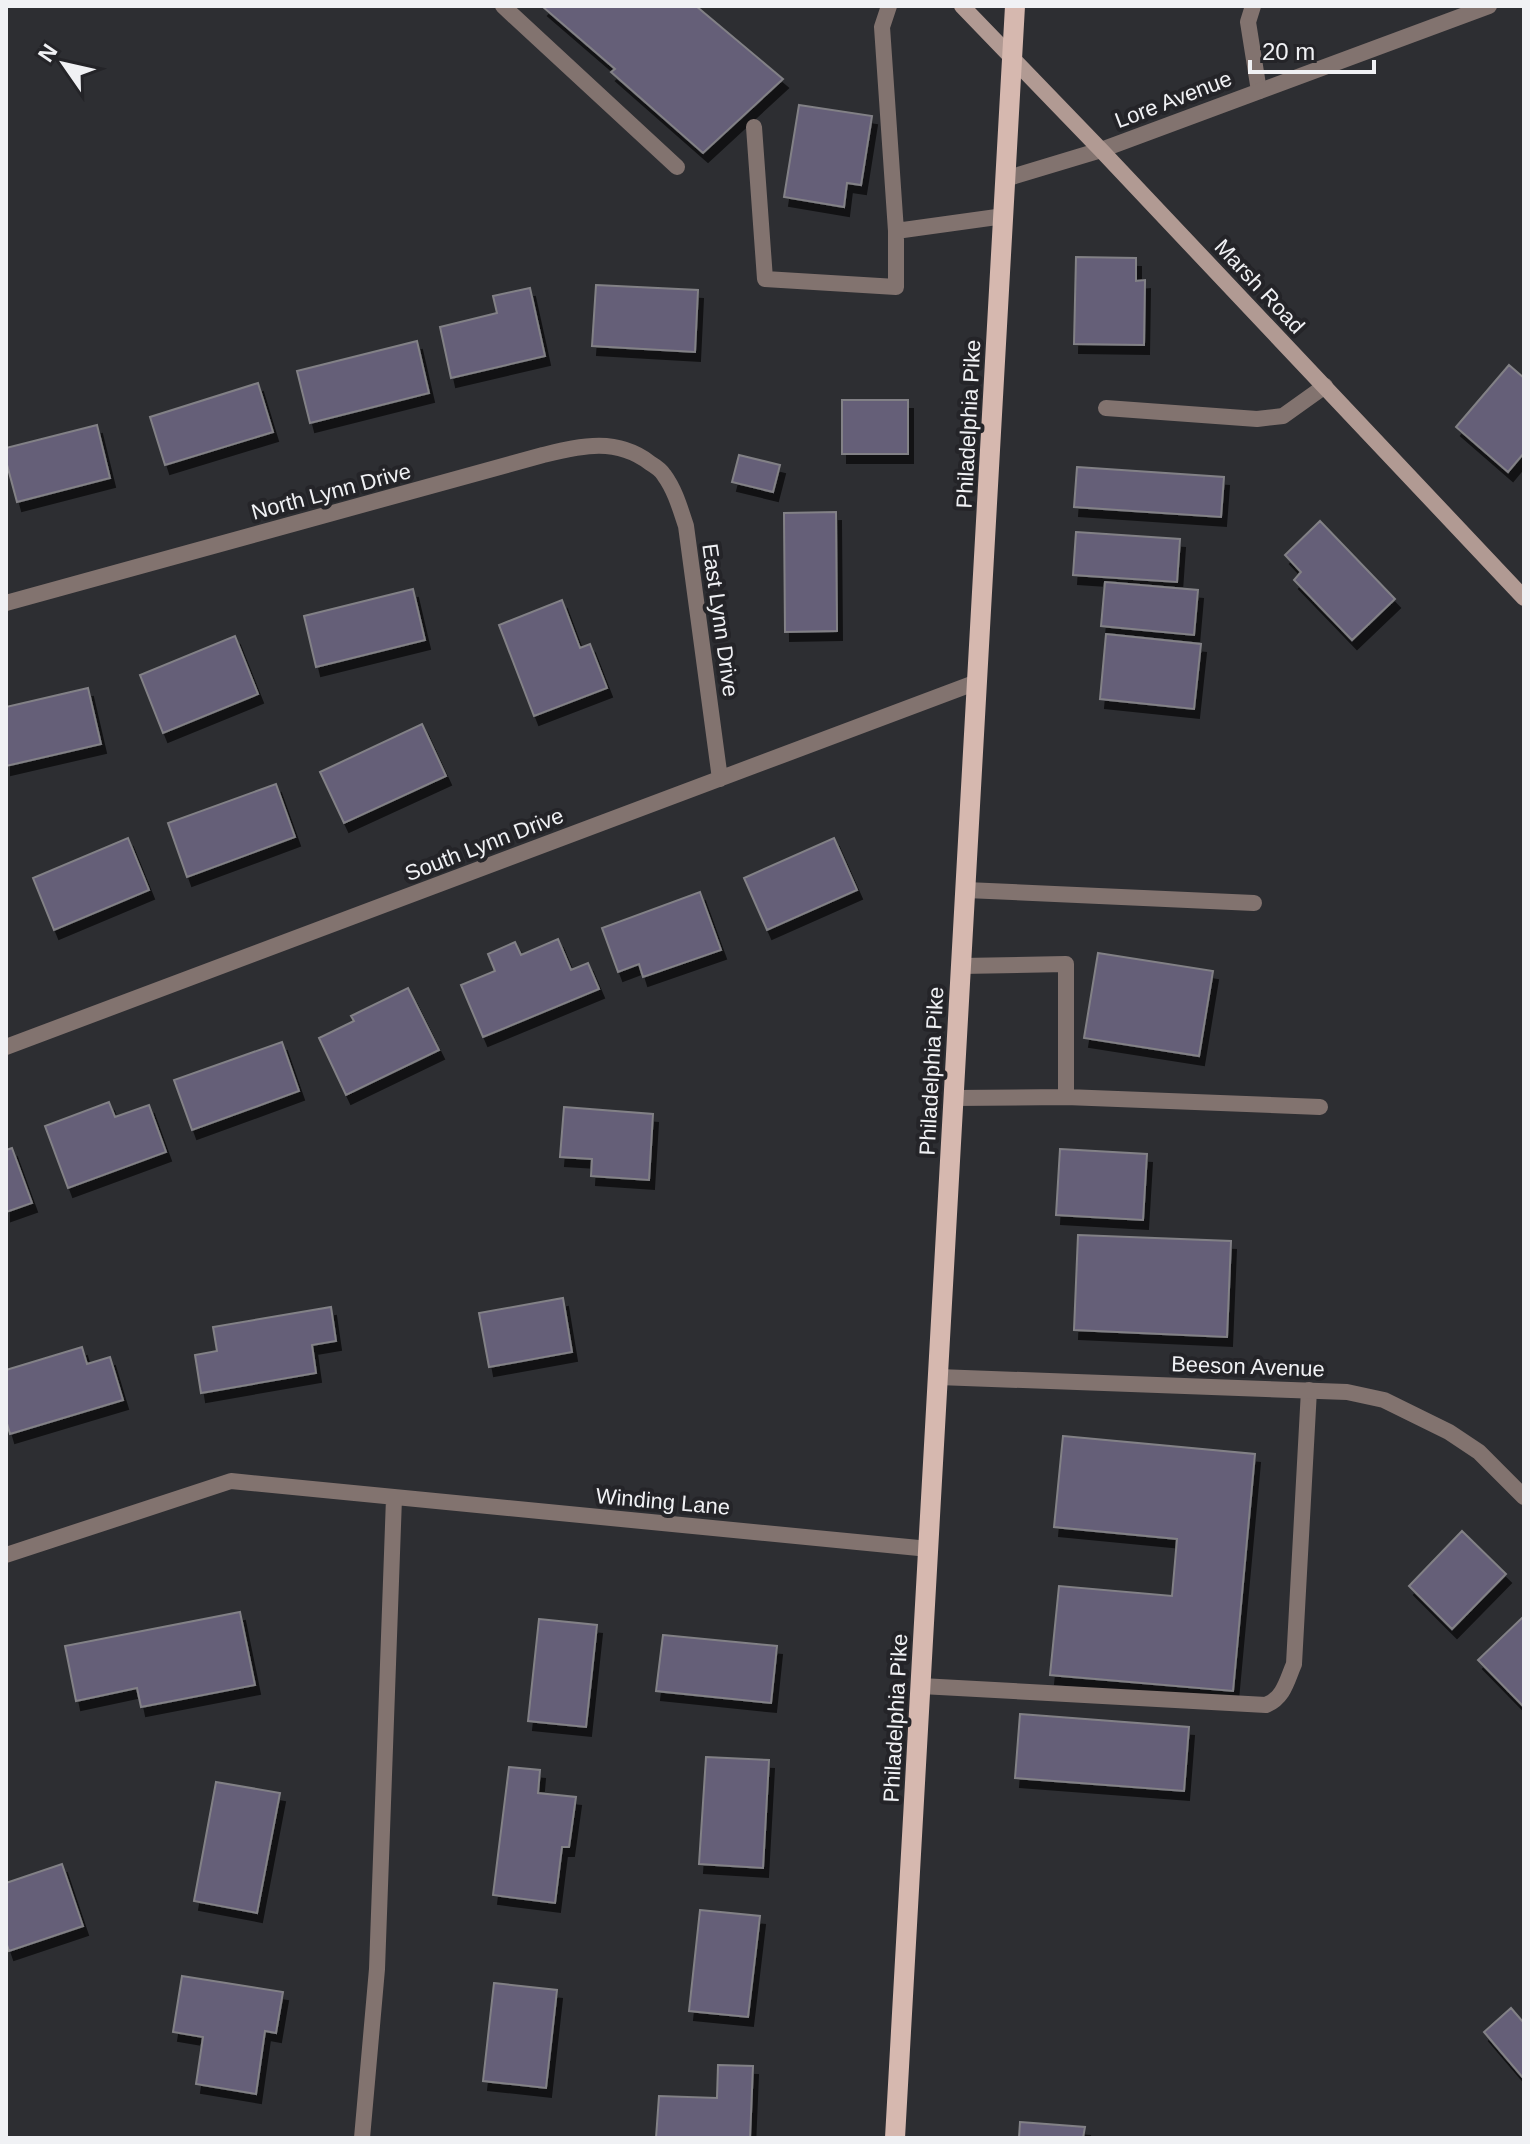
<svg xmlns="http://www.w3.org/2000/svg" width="1530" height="2144" font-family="Helvetica,sans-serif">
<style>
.building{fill:#655e78;stroke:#828186;stroke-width:2;filter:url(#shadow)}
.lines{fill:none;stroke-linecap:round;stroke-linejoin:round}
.service{stroke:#82736f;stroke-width:16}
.minor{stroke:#82736f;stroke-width:16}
.secondary{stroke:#b19a93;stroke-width:16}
.primary{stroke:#d6b8af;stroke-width:20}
.labels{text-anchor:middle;stroke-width:8;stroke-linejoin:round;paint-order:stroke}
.street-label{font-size:22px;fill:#f0f1f4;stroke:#242428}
</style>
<defs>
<filter id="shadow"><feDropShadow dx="5" dy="9" stdDeviation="0" flood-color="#0009"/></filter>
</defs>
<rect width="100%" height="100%" fill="#2d2e32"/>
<path class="building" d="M 544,6 L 696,6 L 783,79 L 703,153 L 611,72 L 615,69 L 543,7 Z
M 799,105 L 872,116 L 861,185 L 847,183 L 844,207 L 784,197 Z
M 1076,257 L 1136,258 L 1136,281 L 1145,280 L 1144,345 L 1074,344 Z
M 596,285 L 698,290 L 695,352 L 592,346 Z
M 530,288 L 545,356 L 451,378 L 440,327 L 497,313 L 493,296 Z
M 417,341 L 429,393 L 310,423 L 297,371 Z
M 1509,365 L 1524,378 L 1524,453 L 1508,472 L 1456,427 Z
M 258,383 L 273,432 L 165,465 L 150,417 Z
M 842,400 L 908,400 L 908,454 L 842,454 Z
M 97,425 L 110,478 L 17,502 L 6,461 L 6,448 Z
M 739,455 L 780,465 L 773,492 L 732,482 Z
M 1077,467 L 1224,477 L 1221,517 L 1074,507 Z
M 836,512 L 837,631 L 785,632 L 784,513 Z
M 1320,521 L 1395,599 L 1352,640 L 1294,580 L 1301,572 L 1285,555 Z
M 1076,532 L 1180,539 L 1177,582 L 1073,575 Z
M 1105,582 L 1198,590 L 1194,635 L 1101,626 Z
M 413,589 L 425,640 L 316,667 L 304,616 Z
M 562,600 L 580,648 L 590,644 L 607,688 L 534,716 L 499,625 Z
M 1106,634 L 1201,644 L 1194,709 L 1100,699 Z
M 235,636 L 258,694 L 163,733 L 140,675 Z
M 88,688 L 101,744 L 6,766 L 6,707 Z
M 422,724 L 446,776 L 344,823 L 320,772 Z
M 276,784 L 295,837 L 187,877 L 168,823 Z
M 128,838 L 149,890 L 54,930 L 33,878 Z
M 834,838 L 857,890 L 767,930 L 744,878 Z
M 700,892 L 721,950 L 643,977 L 639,964 L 618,972 L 602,928 Z
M 558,939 L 571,970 L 588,963 L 599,989 L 483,1037 L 461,985 L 495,971 L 488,954 L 515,942 L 521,955 Z
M 1098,953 L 1213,971 L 1199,1056 L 1084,1038 Z
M 408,988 L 439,1050 L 346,1095 L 319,1038 L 354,1021 L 351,1016 Z
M 282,1042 L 299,1091 L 192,1130 L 174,1080 Z
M 109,1102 L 115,1117 L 149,1105 L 166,1152 L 68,1188 L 45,1126 Z
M 564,1107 L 653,1114 L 649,1180 L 591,1176 L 592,1159 L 560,1157 Z
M 12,1148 L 32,1203 L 6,1212 L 6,1150 Z
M 1060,1149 L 1147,1154 L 1143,1220 L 1056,1215 Z
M 1078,1235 L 1231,1241 L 1227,1337 L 1074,1330 Z
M 563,1298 L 572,1352 L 489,1367 L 479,1313 Z
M 331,1307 L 336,1341 L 312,1345 L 316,1373 L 201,1393 L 195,1355 L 217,1351 L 213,1327 Z
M 82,1347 L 87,1364 L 110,1357 L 123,1400 L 10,1434 L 6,1420 L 6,1370 Z
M 1063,1436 L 1255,1454 L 1233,1691 L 1050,1675 L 1059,1586 L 1172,1596 L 1177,1539 L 1054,1527 Z
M 1462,1531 L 1506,1574 L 1452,1629 L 1409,1586 Z
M 240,1612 L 255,1685 L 141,1707 L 137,1688 L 76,1701 L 65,1646 Z
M 1524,1616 L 1524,1707 L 1478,1660 Z
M 539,1619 L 597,1625 L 586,1727 L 528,1721 Z
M 663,1635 L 777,1646 L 771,1703 L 656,1691 Z
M 1020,1714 L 1189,1727 L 1184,1791 L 1015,1778 Z
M 706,1757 L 769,1760 L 763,1868 L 699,1864 Z
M 509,1767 L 540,1770 L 538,1793 L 576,1797 L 569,1847 L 562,1847 L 555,1903 L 493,1895 Z
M 216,1782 L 280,1793 L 257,1913 L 194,1901 Z
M 62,1864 L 83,1926 L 9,1951 L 6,1942 L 6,1883 Z
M 700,1910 L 760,1916 L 748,2017 L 689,2011 Z
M 182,1976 L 283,1992 L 276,2033 L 265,2031 L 256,2094 L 196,2084 L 203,2037 L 173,2032 Z
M 494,1983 L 557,1990 L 546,2088 L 483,2081 Z
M 1511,2008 L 1524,2023 L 1524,2079 L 1484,2032 Z
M 718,2065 L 753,2066 L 750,2138 L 656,2138 L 659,2096 L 717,2098 Z
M 1020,2122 L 1085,2127 L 1083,2138 L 1019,2138 Z"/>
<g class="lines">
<path class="service" d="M 503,6 L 677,167
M 889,6 L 882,27 L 896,231
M 1253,6 L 1248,22 L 1259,91
M 754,127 L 765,279 L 896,287 L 896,231 L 1004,216
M 1106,408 L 1257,419 L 1283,416 L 1325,386
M 966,890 L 1254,903
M 1066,1097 L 1320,1107
M 953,1098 L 1066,1097 L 1066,964 L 961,966
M 921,1686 L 1266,1705 C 1284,1698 1287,1680 1294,1664 L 1309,1390"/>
<path class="minor" d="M 1005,179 L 1101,150 L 1489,6
M 6,603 L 543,455 C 581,446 616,437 650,463 C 655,466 661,470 664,475 C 675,490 680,508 686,526 L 720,779
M 6,1047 L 977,682
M 938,1377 L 1347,1392 L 1384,1400 L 1449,1432 L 1479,1452 L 1524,1497
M 6,1555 L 231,1481 L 929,1549
M 362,2138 L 377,1969 L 394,1498"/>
<path class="secondary" d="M 962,6 L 1101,150 L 1524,598"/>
<path class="primary" d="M 895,2138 L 1015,6"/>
</g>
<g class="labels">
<g class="street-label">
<text transform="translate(1173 99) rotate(-21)" y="8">Lore Avenue</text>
<text transform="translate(1260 286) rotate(47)" y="8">Marsh Road</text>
<text transform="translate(968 424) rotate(-87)" y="8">Philadelphia Pike</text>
<text transform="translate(331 491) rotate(-15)" y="8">North Lynn Drive</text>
<text transform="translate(721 620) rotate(82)" y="8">East Lynn Drive</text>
<text transform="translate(484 844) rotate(-21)" y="8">South Lynn Drive</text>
<text transform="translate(931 1071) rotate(-87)" y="8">Philadelphia Pike</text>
<text transform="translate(1248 1366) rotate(2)" y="8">Beeson Avenue</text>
<text transform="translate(663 1501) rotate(5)" y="8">Winding Lane</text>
<text transform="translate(895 1718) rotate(-87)" y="8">Philadelphia Pike</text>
</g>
</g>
<rect width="1530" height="2144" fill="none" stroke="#f0f1f4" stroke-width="16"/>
<g transform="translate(64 64) rotate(304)" stroke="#242428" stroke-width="6" paint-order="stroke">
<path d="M0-6L14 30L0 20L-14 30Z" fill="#f0f1f4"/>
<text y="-12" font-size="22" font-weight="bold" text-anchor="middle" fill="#f0f1f4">N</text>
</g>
<path d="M1250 60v12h124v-12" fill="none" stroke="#f0f1f4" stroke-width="4"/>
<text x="1262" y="60" font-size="24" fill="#f0f1f4" stroke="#242428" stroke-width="6" paint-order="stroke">20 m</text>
</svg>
